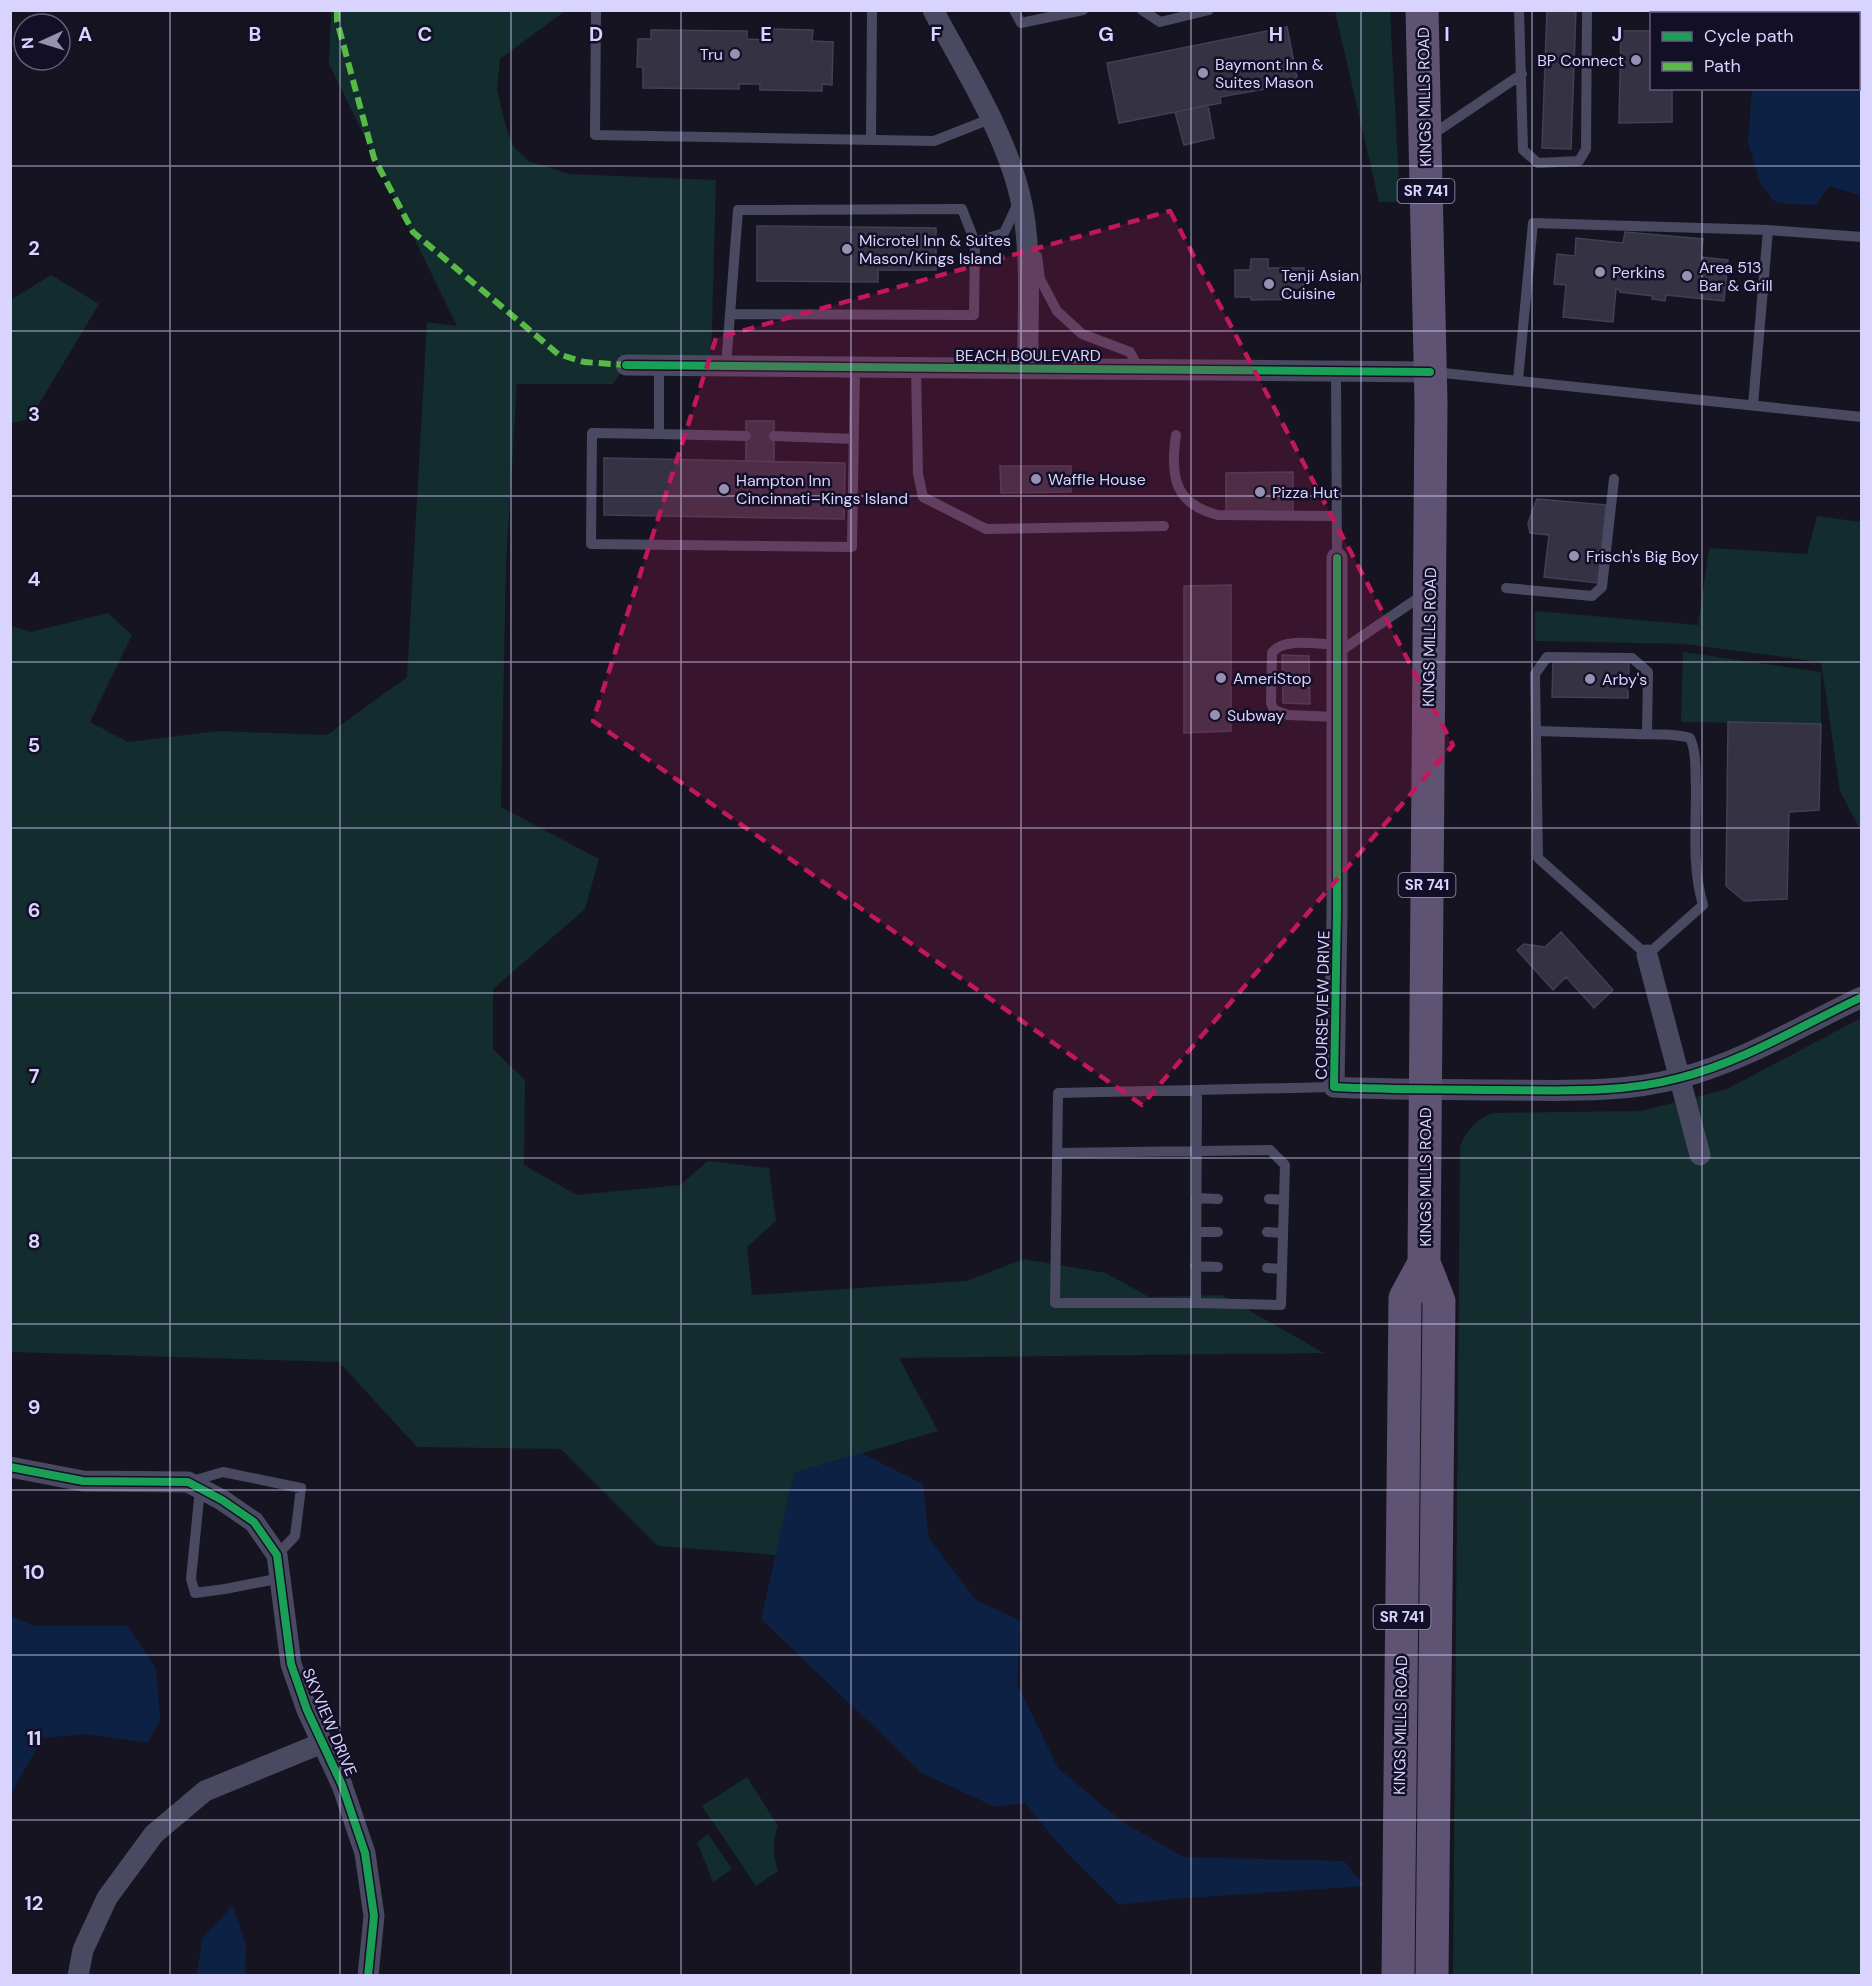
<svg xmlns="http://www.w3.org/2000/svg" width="1872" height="1986" font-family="'DM Sans',sans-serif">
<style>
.green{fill:#132c2d}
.water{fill:#0d2144}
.building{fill:#343243;stroke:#433f54;stroke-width:1.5}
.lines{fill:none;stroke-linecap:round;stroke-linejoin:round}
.lane{stroke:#4a4962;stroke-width:10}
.street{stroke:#4a4962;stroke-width:21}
.primary{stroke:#5e5373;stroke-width:33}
.quiet{stroke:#58b947;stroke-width:6;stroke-dasharray:12 6;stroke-linecap:butt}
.cycleway-casing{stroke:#130f26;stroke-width:11}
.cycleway{stroke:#1a9f57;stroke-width:8}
.marked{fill:#c2185b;fill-opacity:0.2;stroke:#c2185b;stroke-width:4.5;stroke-dasharray:12 8;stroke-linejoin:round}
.grid{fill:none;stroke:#d9d4ff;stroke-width:1.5;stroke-opacity:0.55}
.poi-dot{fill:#9591b1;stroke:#130f26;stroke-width:2}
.labels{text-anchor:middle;stroke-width:5;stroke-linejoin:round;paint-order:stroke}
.shield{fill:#130f26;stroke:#9e99be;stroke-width:1.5}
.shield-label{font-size:15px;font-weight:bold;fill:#d9d4ff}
.poi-label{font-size:16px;fill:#d9d4ff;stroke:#130f26;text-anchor:start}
.street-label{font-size:16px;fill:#d9d4ff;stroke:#130f26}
.grid-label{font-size:20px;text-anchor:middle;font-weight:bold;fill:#d9d4ff;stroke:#130f26;stroke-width:5;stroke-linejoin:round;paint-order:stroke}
</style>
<rect width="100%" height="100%" fill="#161421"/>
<path class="green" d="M 331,11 L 565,11 L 500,59 L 497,90 L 507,131 L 514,147 L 529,161 L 569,174 L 716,180 L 711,366 L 626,365 L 613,384 L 517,384 L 506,565 L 501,807 L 599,859 L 585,909 L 493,989 L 493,1049 L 525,1080 L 524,1165 L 577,1195 L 680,1185 L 708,1161 L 769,1168 L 776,1221 L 747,1247 L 752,1295 L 966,1281 L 1024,1259 L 1106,1273 L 1149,1297 L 1222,1295 L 1324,1353 L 899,1358 L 938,1431 L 794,1473 L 776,1555 L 658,1546 L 561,1449 L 417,1447 L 339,1362 L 11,1352 L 11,626 L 31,632 L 108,613 L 132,635 L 90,722 L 128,742 L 218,731 L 327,735 L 407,677 L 427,322 L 457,326 L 329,64 Z
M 1335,11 L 1390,11 L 1400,202 L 1379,202 Z
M 51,275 L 99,304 L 30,419 L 11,423 L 11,300 Z
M 1817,516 L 1861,522 L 1861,831 L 1840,791 L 1821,662 L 1684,644 L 1535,641 L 1535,611 L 1698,625 L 1709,548 L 1807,554 Z
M 1683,652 L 1821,672 L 1821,724 L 1681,722 Z
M 1861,1018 L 1861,1975 L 1453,1976 L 1460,1146 C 1468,1129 1475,1121 1492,1113 L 1641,1111 L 1727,1089 Z
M 747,1777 L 778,1826 C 772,1841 773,1857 778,1871 L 756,1886 L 702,1806 Z
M 708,1834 L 732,1869 L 713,1882 L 697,1842 Z"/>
<path class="water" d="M 1859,77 L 1862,77 L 1861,196 L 1830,186 L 1815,205 L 1787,204 L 1774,201 L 1760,183 L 1748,142 L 1752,89 L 1858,88 Z
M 862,1453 L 923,1484 L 929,1538 L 976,1600 L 1021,1621 L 1017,1684 L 1058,1768 L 1120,1820 L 1183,1857 L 1344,1861 L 1365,1886 L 1173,1899 L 1119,1905 L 1064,1850 L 1025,1803 L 995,1807 L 922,1773 L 761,1619 L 794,1473 Z
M 11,1616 L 35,1626 L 128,1626 L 156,1668 L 160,1719 L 148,1743 L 87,1734 L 43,1738 L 11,1793 Z
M 233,1905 L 246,1946 L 245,1975 L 197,1975 L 202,1939 Z"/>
<path class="building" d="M 1547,10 L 1576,10 L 1571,149 L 1542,148 Z
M 1287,27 L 1298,83 L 1220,97 L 1221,103 L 1119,123 L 1107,63 Z
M 770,29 L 813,30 L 812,41 L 833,42 L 832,85 L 822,84 L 822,91 L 760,90 L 760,84 L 739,84 L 739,89 L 643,88 L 643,67 L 637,67 L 638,39 L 651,39 L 651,30 L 747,31 L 747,39 L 770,40 Z
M 1621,31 L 1652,31 L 1652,88 L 1672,88 L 1672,122 L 1619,123 Z
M 1208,105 L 1214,138 L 1184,145 L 1175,112 Z
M 757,226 L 936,228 L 936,270 L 878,270 L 878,282 L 757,281 Z
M 1625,232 L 1703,239 L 1701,257 L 1728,260 L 1724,301 L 1666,295 L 1665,301 L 1652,299 L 1653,296 L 1620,292 L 1620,290 L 1616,289 L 1613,322 L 1563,317 L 1566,285 L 1554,284 L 1557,254 L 1575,256 L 1576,238 L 1623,243 Z
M 1251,259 L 1268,259 L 1268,268 L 1304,268 L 1303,299 L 1251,300 L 1251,297 L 1235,297 L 1235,270 L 1250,270 Z
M 746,421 L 774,421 L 774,462 L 746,461 Z
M 604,458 L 845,463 L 844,519 L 604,515 Z
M 1000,466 L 1071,466 L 1071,492 L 1001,493 Z
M 1293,472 L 1293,512 L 1226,513 L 1226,473 Z
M 1537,499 L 1606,505 L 1598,583 L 1544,577 L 1549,535 L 1530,533 L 1528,523 Z
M 1231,585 L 1231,731 L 1184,733 L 1184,586 Z
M 1282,655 L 1309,656 L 1310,704 L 1283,703 Z
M 1553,661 L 1629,662 L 1628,698 L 1552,697 Z
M 1728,722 L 1821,724 L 1819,810 L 1789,812 L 1787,899 L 1744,901 L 1726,886 Z
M 1561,932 L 1613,990 L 1594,1008 L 1566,977 L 1553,990 L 1517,950 L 1524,944 L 1545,947 Z"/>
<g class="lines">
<path class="lane" d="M 596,10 L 595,135 L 934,141 L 990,119
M 1014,10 L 1021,23 L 1083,10
M 1142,10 L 1160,22 L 1209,10
M 1519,10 L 1523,150 L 1538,163 L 1579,161 L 1586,149 L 1587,10
M 1430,136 L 1522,74
M 871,140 L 872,10
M 1037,256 L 1040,279 L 1057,311 L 1082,334 L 1130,352 L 1139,369
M 730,314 L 974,315 L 975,242
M 659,365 L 659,434 L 592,433 L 591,544 L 852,547 L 855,367
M 726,366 L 738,210 L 962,209 L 975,242 L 1004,233 L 1018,203
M 916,368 L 918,474 L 923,497 L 986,529 L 1164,526
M 1336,371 L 1337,558
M 1434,372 L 1862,417
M 1518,380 L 1533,223 L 1768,230 L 1862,237
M 1753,405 L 1768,230
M 659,434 L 746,436
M 1176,435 C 1170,476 1174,504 1218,515 L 1337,516
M 774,436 L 854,439
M 1506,588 L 1592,596 L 1602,587 L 1614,479
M 1336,645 C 1318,644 1282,637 1272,653 L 1271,703 L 1274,710 L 1288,715 L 1337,717
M 1336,654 L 1424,594
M 1537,731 C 1570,732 1602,733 1635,734 C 1653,735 1673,733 1690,738 C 1697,753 1695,772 1696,789 C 1696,827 1692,868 1703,905 L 1647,955 L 1538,858 L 1535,674 L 1547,657 L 1632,658 L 1648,672 L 1647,734
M 1058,1153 L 1270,1150 L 1285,1165 L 1281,1305 L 1196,1303 L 1055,1303 L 1058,1093 L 1334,1087
M 1196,1198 L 1218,1199
M 1269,1199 L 1284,1200
M 1196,1232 L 1218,1232
M 1267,1232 L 1283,1233
M 1195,1266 L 1218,1267
M 1267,1268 L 1282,1269
M 1196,1303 L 1197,1091
M 189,1482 L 223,1472 L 301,1488 L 295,1536 L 277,1555
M 200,1489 L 191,1579 L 195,1593 L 225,1589 L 281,1578"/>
<path class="street" d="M 933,10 C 964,68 1005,132 1020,196 C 1033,247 1027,315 1028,369
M 626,365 L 1430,372
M 1337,558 L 1337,913 L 1334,1087 C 1389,1090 1443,1089 1498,1090 C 1558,1090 1620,1094 1679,1078 C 1743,1062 1802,1025 1862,997
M 1647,955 L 1700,1155
M 10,1467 L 83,1481 L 188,1482 L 222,1500 L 254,1522 L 277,1555 L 291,1664 L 307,1710 L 342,1785 L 365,1853 L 374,1916 L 368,1976
M 78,1976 L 83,1950 L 107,1898 L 154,1834 L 205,1791 L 322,1743"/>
<path class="primary" d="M 1422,10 L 1431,403 L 1424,1263 L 1439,1301 L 1432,1976
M 1398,1976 L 1405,1298 L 1424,1263"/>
<path class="quiet" d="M 337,10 L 337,21 L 374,158 L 413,232 L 558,354 L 584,362 L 626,365"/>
<g class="cycleway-casing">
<path id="cycleway" d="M 626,365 L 1430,372
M 1337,558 L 1337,913 L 1334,1087 C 1389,1090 1443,1089 1498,1090 C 1558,1090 1620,1094 1679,1078 C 1743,1062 1802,1025 1862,997
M 10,1467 L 83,1481 L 188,1482 L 222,1500 L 254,1522 L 277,1555 L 291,1664 L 307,1710 L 342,1785 L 365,1853 L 374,1916 L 368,1976"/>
</g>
<use href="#cycleway" class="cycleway"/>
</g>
<path class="marked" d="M 1170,211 L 1453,745 L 1142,1105 L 593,721 L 716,338 Z"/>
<path class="grid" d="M 170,10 L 170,1976M 340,10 L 340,1976M 511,10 L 511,1976M 681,10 L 681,1976M 851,10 L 851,1976M 1021,10 L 1021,1976M 1191,10 L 1191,1976M 1361,10 L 1361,1976M 1532,10 L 1532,1976M 1702,10 L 1702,14M 1702,88 L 1702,1976M 10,166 L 1862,166M 10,331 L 1862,331M 10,496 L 1862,496M 10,662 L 1862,662M 10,828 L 1862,828M 10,993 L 1862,993M 10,1158 L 1862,1158M 10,1324 L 1862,1324M 10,1490 L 1862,1490M 10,1655 L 1862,1655M 10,1820 L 1862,1820"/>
<g class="poi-dot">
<circle cx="735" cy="54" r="6"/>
<circle cx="1636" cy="60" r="6"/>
<circle cx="1203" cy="73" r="6"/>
<circle cx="847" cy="249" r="6"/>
<circle cx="1600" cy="272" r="6"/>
<circle cx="1687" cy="276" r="6"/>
<circle cx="1269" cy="284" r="6"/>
<circle cx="1036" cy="479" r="6"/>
<circle cx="724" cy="489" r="6"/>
<circle cx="1260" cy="492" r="6"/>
<circle cx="1574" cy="556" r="6"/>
<circle cx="1221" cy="678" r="6"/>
<circle cx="1590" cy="679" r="6"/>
<circle cx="1215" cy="715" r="6"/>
</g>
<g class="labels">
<g class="shield">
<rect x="1397.5" y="179" width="57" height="24" rx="4.5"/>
<rect x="1398.5" y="873" width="57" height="24" rx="4.5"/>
<rect x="1373.5" y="1605" width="57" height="24" rx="4.5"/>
</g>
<g class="shield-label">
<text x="1426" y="196">SR 741</text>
<text x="1427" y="890">SR 741</text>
<text x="1402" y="1622">SR 741</text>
</g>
<g class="poi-label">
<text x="723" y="60" text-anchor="end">Tru</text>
<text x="1624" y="66" text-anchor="end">BP Connect</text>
<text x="1215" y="70">Baymont Inn &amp;<tspan x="1215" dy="18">Suites Mason</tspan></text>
<text x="859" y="246">Microtel Inn &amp; Suites<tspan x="859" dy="18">Mason/Kings Island</tspan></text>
<text x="1699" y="273">Area 513<tspan x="1699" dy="18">Bar &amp; Grill</tspan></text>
<text x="1612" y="278">Perkins</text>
<text x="1281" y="281">Tenji Asian<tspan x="1281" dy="18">Cuisine</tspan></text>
<text x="1048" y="485">Waffle House</text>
<text x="736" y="486">Hampton Inn<tspan x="736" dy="18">Cincinnati–Kings Island</tspan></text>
<text x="1272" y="498">Pizza Hut</text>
<text x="1586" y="562">Frisch's Big Boy</text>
<text x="1233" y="684">AmeriStop</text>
<text x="1602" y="685">Arby's</text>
<text x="1227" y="721">Subway</text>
</g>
<g class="street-label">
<text transform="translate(1424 97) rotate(-91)" y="6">KINGS MILLS ROAD</text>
<text x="1028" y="361">BEACH BOULEVARD</text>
<text transform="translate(1429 637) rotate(-89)" y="6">KINGS MILLS ROAD</text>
<text transform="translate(1322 1005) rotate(-89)" y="6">COURSEVIEW DRIVE</text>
<text transform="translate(1425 1177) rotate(-90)" y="6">KINGS MILLS ROAD</text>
<text transform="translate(330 1722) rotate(67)" y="6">SKYVIEW DRIVE</text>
<text transform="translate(1400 1725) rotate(-89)" y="6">KINGS MILLS ROAD</text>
</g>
</g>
<g class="grid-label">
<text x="85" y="41">A</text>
<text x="255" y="41">B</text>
<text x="425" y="41">C</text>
<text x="596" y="41">D</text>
<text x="766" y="41">E</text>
<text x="936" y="41">F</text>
<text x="1106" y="41">G</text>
<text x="1276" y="41">H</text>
<text x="1447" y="41">I</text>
<text x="1617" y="41">J</text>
<text x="34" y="255">2</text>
<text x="34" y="421">3</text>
<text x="34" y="586">4</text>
<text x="34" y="752">5</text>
<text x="34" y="917">6</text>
<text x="34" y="1083">7</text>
<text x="34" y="1248">8</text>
<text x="34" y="1414">9</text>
<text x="34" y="1579">10</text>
<text x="34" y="1745">11</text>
<text x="34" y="1910">12</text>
</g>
<rect width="1872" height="1986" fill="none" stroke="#d9d4ff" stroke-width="24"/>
<rect x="1650" y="12" width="210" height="78" fill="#130f26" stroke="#625e7d" stroke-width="1.5"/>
<rect x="1662" y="32" width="30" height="9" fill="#1a9f57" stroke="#625e7d" stroke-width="1.5"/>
<text x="1704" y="42" font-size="18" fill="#d9d4ff">Cycle path</text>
<rect x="1662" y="62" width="30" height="9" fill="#58b947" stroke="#625e7d" stroke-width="1.5"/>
<text x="1704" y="72" font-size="18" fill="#d9d4ff">Path</text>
<g transform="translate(42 42) rotate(266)"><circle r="28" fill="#130f26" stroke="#625e7d" stroke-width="1.5"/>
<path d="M0-4.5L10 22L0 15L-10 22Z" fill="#9591b1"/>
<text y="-9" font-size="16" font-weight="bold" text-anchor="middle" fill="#d9d4ff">N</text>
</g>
</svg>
